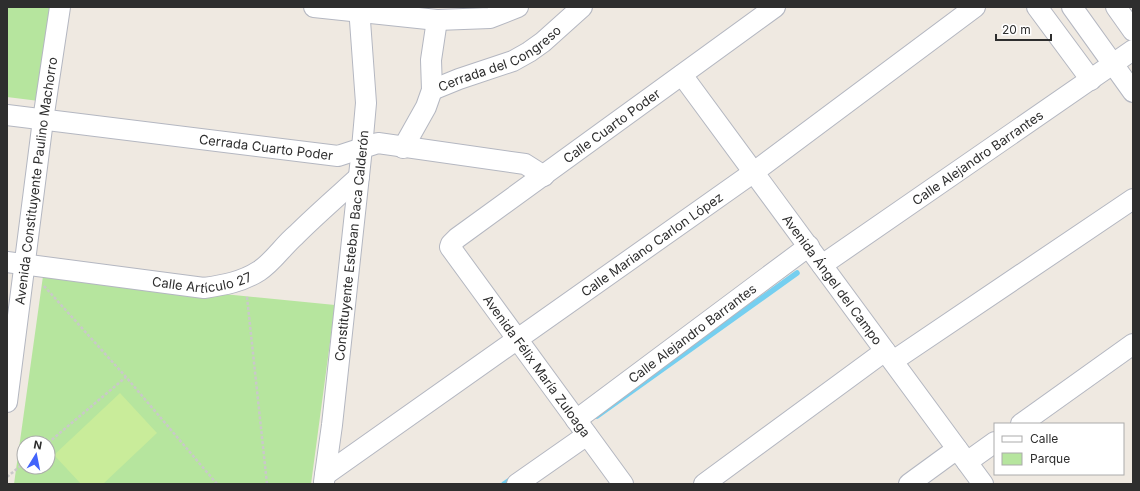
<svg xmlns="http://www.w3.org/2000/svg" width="1140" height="491" font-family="Inter,sans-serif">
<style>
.green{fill:#b6e59e;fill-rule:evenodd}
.pitch{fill:#c9ec9a}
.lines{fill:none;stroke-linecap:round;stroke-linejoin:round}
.stream{stroke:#75cff0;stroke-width:5.5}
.minor-casing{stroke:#b4b7c1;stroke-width:22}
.path{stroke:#c9c9c9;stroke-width:2.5;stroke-dasharray:3 2;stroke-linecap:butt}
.minor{stroke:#fff;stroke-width:20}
.labels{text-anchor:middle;stroke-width:3.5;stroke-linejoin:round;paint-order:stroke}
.street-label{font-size:13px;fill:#2e2e2e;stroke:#fff}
</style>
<rect width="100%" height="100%" fill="#efe9e1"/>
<path class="green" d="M 7,7 L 50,7 L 39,101 L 7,97 Z
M 43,276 L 335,305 L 311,484 L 14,484 ZM 24,443 L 48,443 L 48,467 L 24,467 Z"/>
<path class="pitch" d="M 120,393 L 157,433 L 103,484 L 81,484 L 54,455 Z"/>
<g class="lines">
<path class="stream" d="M 597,416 L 797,273
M 504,484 L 513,478"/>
<g class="minor-casing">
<g id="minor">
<path d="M 314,7 L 437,20 L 490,18 L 518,7"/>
<path d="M 1037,7 L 1091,80"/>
<path d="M 1072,7 L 1133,92"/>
<path d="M 1116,7 L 1133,31"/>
<path id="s1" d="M 682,75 L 983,484"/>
<path id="s2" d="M 432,90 L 459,79 L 513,61 L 529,52 L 543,42 L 582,7"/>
<path id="s3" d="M 7,115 L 338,156 L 378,143 L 525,164 L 544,176"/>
<path d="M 403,148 L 426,107 L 432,90 L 431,60 L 437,20"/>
<path id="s4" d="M 7,262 L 204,288 C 224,285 242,282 259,271 C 273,262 283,246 296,235 C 316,215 338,196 359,177"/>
<path id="s5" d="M 822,265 L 1133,50"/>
<path d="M 893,361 L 1133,199"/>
<path id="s6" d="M 7,402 L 43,120 L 60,7"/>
<path id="s7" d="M 576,420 L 809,246"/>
<path d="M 1021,424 L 1133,344"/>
<path d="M 967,462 L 995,442"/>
<path id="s8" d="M 325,475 L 754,172 L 975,7"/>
<path id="s9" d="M 324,482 L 332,425 L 362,148 L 366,103 L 359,7"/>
<path d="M 517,484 L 587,435"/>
<path id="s10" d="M 623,484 L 450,247 L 451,244 L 457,238 L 775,7"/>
<path d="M 704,484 L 885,351"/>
<path d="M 909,484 L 957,449"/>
</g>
</g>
<path class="path" d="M 44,286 L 126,377 L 217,484
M 247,297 L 267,484
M 48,443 L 126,377
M 7,477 L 24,463"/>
<use href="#minor" class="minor"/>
</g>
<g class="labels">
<g class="street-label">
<text dy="5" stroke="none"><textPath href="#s2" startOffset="75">Cerrada del Congreso</textPath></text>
<text dy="5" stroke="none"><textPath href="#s10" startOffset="496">Calle Cuarto Poder</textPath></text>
<text dy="5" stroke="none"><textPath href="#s3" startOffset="261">Cerrada Cuarto Poder</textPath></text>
<text dy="5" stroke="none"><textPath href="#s5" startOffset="189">Calle Alejandro Barrantes</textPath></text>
<text dy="5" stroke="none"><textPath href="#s6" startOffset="223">Avenida Constituyente Paulino Machorro</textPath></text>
<text dy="5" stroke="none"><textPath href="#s8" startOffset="400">Calle Mariano Carlon López</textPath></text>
<text dy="5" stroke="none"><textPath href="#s9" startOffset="238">Constituyente Esteban Baca Calderón</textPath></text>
<text dy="5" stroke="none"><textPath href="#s4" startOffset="197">Calle Artículo 27</textPath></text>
<text dy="5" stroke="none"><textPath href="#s1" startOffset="254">Avenida Ángel del Campo</textPath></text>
<text dy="5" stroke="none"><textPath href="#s7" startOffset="145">Calle Alejandro Barrantes</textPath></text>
<text transform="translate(537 366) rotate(54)" y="5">Avenida Félix María Zuloaga</text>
</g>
</g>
<rect width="1140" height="491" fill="none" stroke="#2e2e2e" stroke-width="16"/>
<rect x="994" y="423" width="130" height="52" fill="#ffffff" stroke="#ababab"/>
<rect x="1002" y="436" width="20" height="6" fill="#ffffff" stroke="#ababab"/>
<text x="1030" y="443" font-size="12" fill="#2e2e2e">Calle</text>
<rect x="1002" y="453" width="20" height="12" fill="#b6e59e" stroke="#ababab"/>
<text x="1030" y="463" font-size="12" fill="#2e2e2e">Parque</text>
<g transform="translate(36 455) rotate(10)"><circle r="19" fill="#ffffff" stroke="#ababab"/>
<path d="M0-3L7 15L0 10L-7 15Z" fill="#4264fb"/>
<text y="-6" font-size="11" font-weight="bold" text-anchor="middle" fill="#2e2e2e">N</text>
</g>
<path d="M996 34v6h55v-6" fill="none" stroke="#2e2e2e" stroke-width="2"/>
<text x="1002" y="34" font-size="12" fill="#2e2e2e" stroke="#ffffff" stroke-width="3" paint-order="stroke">20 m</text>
</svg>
